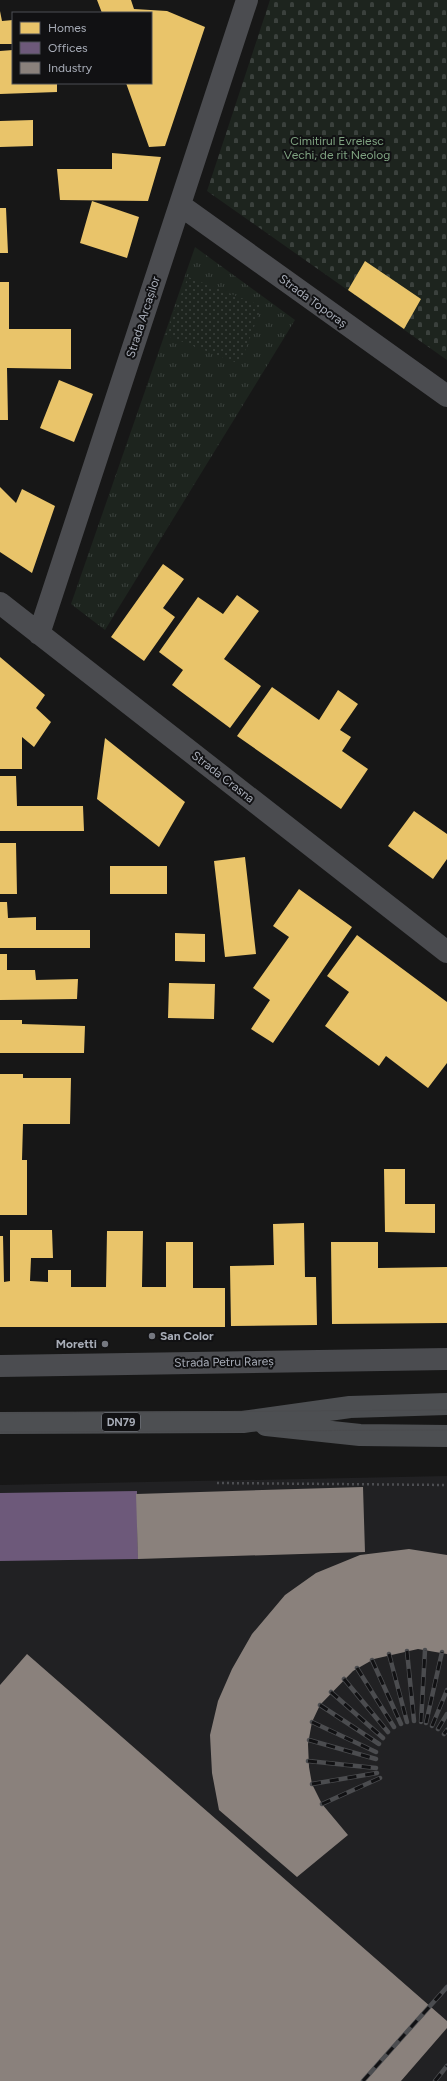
<svg xmlns="http://www.w3.org/2000/svg" width="447" height="2081" font-family="Figtree,sans-serif">
<style>
.built{fill:#212123}
.grass{fill:url(#grass-tufts)}
.cemetery{fill:url(#cemetery-stones)}
.park{fill:url(#park-dots)}
.homes{fill:#e9c46a}
.offices{fill:#6d597a}
.industry{fill:#8a817c}
.lines{fill:none;stroke-linecap:round;stroke-linejoin:round}
.path{stroke:#4d4e52;stroke-width:2.5;stroke-dasharray:2 3;stroke-linecap:butt}
.street{stroke:#4b4c50;stroke-width:22}
.primary{stroke:#4d4f52;stroke-width:22}
.tram{stroke:#4b4c4f;stroke-width:1}
.rail-casing{stroke:#4b4c4f;stroke-width:4.5}
.rail{stroke:#111113;stroke-width:3;stroke-dasharray:9;stroke-linecap:butt}
.poi-dot{fill:#757880;stroke:#111113;stroke-width:1.5}
.labels{text-anchor:middle;stroke-width:4;stroke-linejoin:round;paint-order:stroke}
.shield{fill:#111113;stroke:#7b7e86;stroke-width:1}
.shield-label{font-size:11px;font-weight:bold;fill:#a8adb8}
.park-label{font-size:12px;fill:#7fa381;stroke:#111113}
.street-label{font-size:12px;fill:#a8adb8;stroke:#111113}
.poi-label{font-size:12px;font-weight:bold;fill:#a8adb8;stroke:#111113;text-anchor:start}
</style>
<defs>
<pattern id="grass-tufts" width="24" height="20" patternUnits="userSpaceOnUse"><rect width="24" height="20" fill="#1d241e"/><path d="M3 7l-1-3M5 7V3M7 7l1-3M15 17l-1-3M17 17v-4M19 17l1-3" fill="none" stroke="#3b413d"/></pattern>
<pattern id="cemetery-stones" width="16" height="16" patternUnits="userSpaceOnUse"><rect width="16" height="16" fill="#1d241e"/><path d="M2 7V4a2 2 0 0 1 4 0v3zM10 15v-3a2 2 0 0 1 4 0v3z" fill="#3b413d"/></pattern>
<pattern id="park-dots" width="8" height="8" patternUnits="userSpaceOnUse"><rect width="8" height="8" fill="#1d241e"/><path d="M2 2h.1M6 6h.1" fill="none" stroke="#3b413d" stroke-width="1.8" stroke-linecap="round"/></pattern>
</defs>
<rect width="100%" height="100%" fill="#171717"/>
<path class="built" d="M 447,1476 L 447,2081 L 0,2081 L 0,1485 Z"/>
<path class="grass" d="M 195,247 L 295,320 L 105,630 L 71,604 Z"/>
<path class="cemetery" d="M 270,0 L 447,0 L 447,360 L 207,191 Z"/>
<path class="park" d="M 188,277 L 262,306 L 240,364 L 165,335 Z"/>
<path class="homes" d="M 97,0 L 131,0 L 134,9 L 167,11 L 205,27 L 165,146 L 149,147 L 126,83 L 151,83 L 151,13 L 102,13 Z
M 0,11 L 2,21 L 13,20 L 13,44 L 0,44 Z
M 13,50 L 13,83 L 57,83 L 57,92 L 0,94 L 0,51 Z
M 33,120 L 33,146 L 0,147 L 0,121 Z
M 112,153 L 161,157 L 148,201 L 60,200 L 57,169 L 112,169 Z
M 92,201 L 139,217 L 127,258 L 80,243 Z
M 0,208 L 6,208 L 8,253 L 0,253 Z
M 365,261 L 421,299 L 404,329 L 348,290 Z
M 0,282 L 9,282 L 9,329 L 71,329 L 71,369 L 7,368 L 8,420 L 0,420 Z
M 59,380 L 93,394 L 74,442 L 40,428 Z
M 0,487 L 16,503 L 22,489 L 55,506 L 32,573 L 0,552 Z
M 163,564 L 184,579 L 163,608 L 175,617 L 144,661 L 111,637 Z
M 237,595 L 259,611 L 224,659 L 261,686 L 230,728 L 172,685 L 183,670 L 159,652 L 198,597 L 223,614 Z
M 0,657 L 45,695 L 36,708 L 51,722 L 34,747 L 22,737 L 22,769 L 0,769 Z
M 272,687 L 319,720 L 338,690 L 358,704 L 340,730 L 351,737 L 342,751 L 368,769 L 341,809 L 237,736 Z
M 105,738 L 185,802 L 159,847 L 97,799 Z
M 0,776 L 16,776 L 17,806 L 83,806 L 84,831 L 0,831 Z
M 414,811 L 447,834 L 447,859 L 433,879 L 388,846 Z
M 0,843 L 16,843 L 17,894 L 0,894 Z
M 245,857 L 256,954 L 225,957 L 214,861 Z
M 110,866 L 167,866 L 167,894 L 110,894 Z
M 299,889 L 352,927 L 273,1043 L 251,1029 L 270,1000 L 253,988 L 289,937 L 273,926 Z
M 0,902 L 7,902 L 8,918 L 36,917 L 36,930 L 90,930 L 90,948 L 0,948 Z
M 175,933 L 205,934 L 205,962 L 175,961 Z
M 357,935 L 447,1002 L 447,1063 L 428,1088 L 386,1056 L 379,1066 L 325,1026 L 349,992 L 327,976 Z
M 0,954 L 7,954 L 7,970 L 35,970 L 36,980 L 78,979 L 77,999 L 0,1000 Z
M 169,983 L 215,984 L 214,1019 L 168,1018 Z
M 0,1020 L 22,1020 L 22,1024 L 85,1026 L 84,1053 L 0,1053 Z
M 0,1074 L 23,1074 L 23,1078 L 71,1078 L 70,1124 L 23,1124 L 22,1160 L 27,1160 L 27,1215 L 0,1215 Z
M 384,1169 L 405,1169 L 405,1204 L 435,1204 L 435,1233 L 385,1232 Z
M 304,1223 L 305,1277 L 316,1277 L 317,1325 L 231,1326 L 230,1266 L 274,1265 L 273,1224 Z
M 10,1230 L 52,1230 L 53,1258 L 31,1258 L 30,1281 L 48,1282 L 48,1270 L 71,1270 L 71,1287 L 106,1287 L 107,1231 L 143,1231 L 142,1287 L 166,1287 L 166,1242 L 193,1242 L 193,1288 L 225,1288 L 225,1327 L 0,1327 L 0,1236 L 3,1236 L 4,1282 L 10,1281 Z
M 331,1242 L 378,1242 L 378,1268 L 447,1267 L 447,1323 L 332,1324 Z"/>
<path class="offices" d="M 137,1491 L 138,1559 L 0,1561 L 0,1493 Z"/>
<path class="industry" d="M 363,1487 L 365,1552 L 138,1559 L 136,1494 Z
M 409,1549 L 447,1555 L 447,1654 L 418,1649 L 374,1659 L 353,1671 L 320,1705 L 312,1722 L 308,1744 L 309,1767 L 312,1784 L 322,1804 L 348,1835 L 297,1877 L 219,1810 L 212,1773 L 210,1735 L 218,1701 L 232,1669 L 252,1634 L 285,1595 L 316,1573 L 360,1555 Z
M 27,1654 L 447,2021 L 447,2028 L 401,2081 L 0,2081 L 0,1685 Z"/>
<g class="lines">
<path class="path" d="M 217,1483 L 447,1485"/>
<path class="street" d="M 180,205 L 447,396
M 0,603 L 447,952
M 39,634 L 247,0
M 0,1366 L 447,1359"/>
<path class="primary" d="M 0,1423 L 243,1422 L 350,1407 L 447,1404
M 266,1425 L 360,1435 L 447,1436"/>
<path class="tram" d="M 0,1413 L 447,1410
M 0,1432 L 447,1430"/>
<g class="rail-casing">
<path id="rail" d="M 407,1651 L 414,1721
M 389,1654 L 407,1722
M 372,1660 L 401,1724
M 357,1668 L 394,1727
M 344,1679 L 388,1732
M 331,1692 L 383,1738
M 320,1705 L 379,1744
M 312,1722 L 376,1752
M 421,1722 L 425,1650
M 426,1723 L 442,1652
M 432,1726 L 447,1690
M 438,1729 L 447,1714
M 444,1734 L 447,1730
M 309,1740 L 376,1759
M 308,1761 L 376,1768
M 312,1784 L 377,1773
M 322,1804 L 380,1778
M 363,2081 L 447,1987
M 435,2081 L 447,2066"/>
</g>
<use href="#rail" class="rail"/>
</g>
<g class="poi-dot">
<circle cx="152" cy="1336" r="4"/>
<circle cx="105" cy="1344" r="4"/>
</g>
<g class="labels">
<rect class="shield" x="102" y="1413" width="38" height="18" rx="3"/>
<g class="shield-label">
<text x="121" y="1426">DN79</text>
</g>
<g class="park-label">
<text x="337" y="145">Cimitirul Evreiesc<tspan x="337" dy="14">Vechi, de rit Neolog</tspan></text>
</g>
<g class="street-label">
<text transform="translate(313 301) rotate(36)" y="4">Strada Toporaș</text>
<text transform="translate(143 317) rotate(-72)" y="4">Strada Arcașilor</text>
<text transform="translate(223 777) rotate(38)" y="4">Strada Crasna</text>
<text transform="translate(224 1362) rotate(-1)" y="4">Strada Petru Rareș</text>
</g>
<g class="poi-label">
<text x="160" y="1340">San Color</text>
<text x="97" y="1348" text-anchor="end">Moretti</text>
</g>
</g>
<rect x="12" y="12" width="140" height="72" fill="#111113" stroke="#4d4f55"/>
<rect x="20" y="22" width="20" height="12" fill="#e9c46a" stroke="#4d4f55"/>
<text x="48" y="32" font-size="12" fill="#a8adb8">Homes</text>
<rect x="20" y="42" width="20" height="12" fill="#6d597a" stroke="#4d4f55"/>
<text x="48" y="52" font-size="12" fill="#a8adb8">Offices</text>
<rect x="20" y="62" width="20" height="12" fill="#8a817c" stroke="#4d4f55"/>
<text x="48" y="72" font-size="12" fill="#a8adb8">Industry</text>
</svg>
